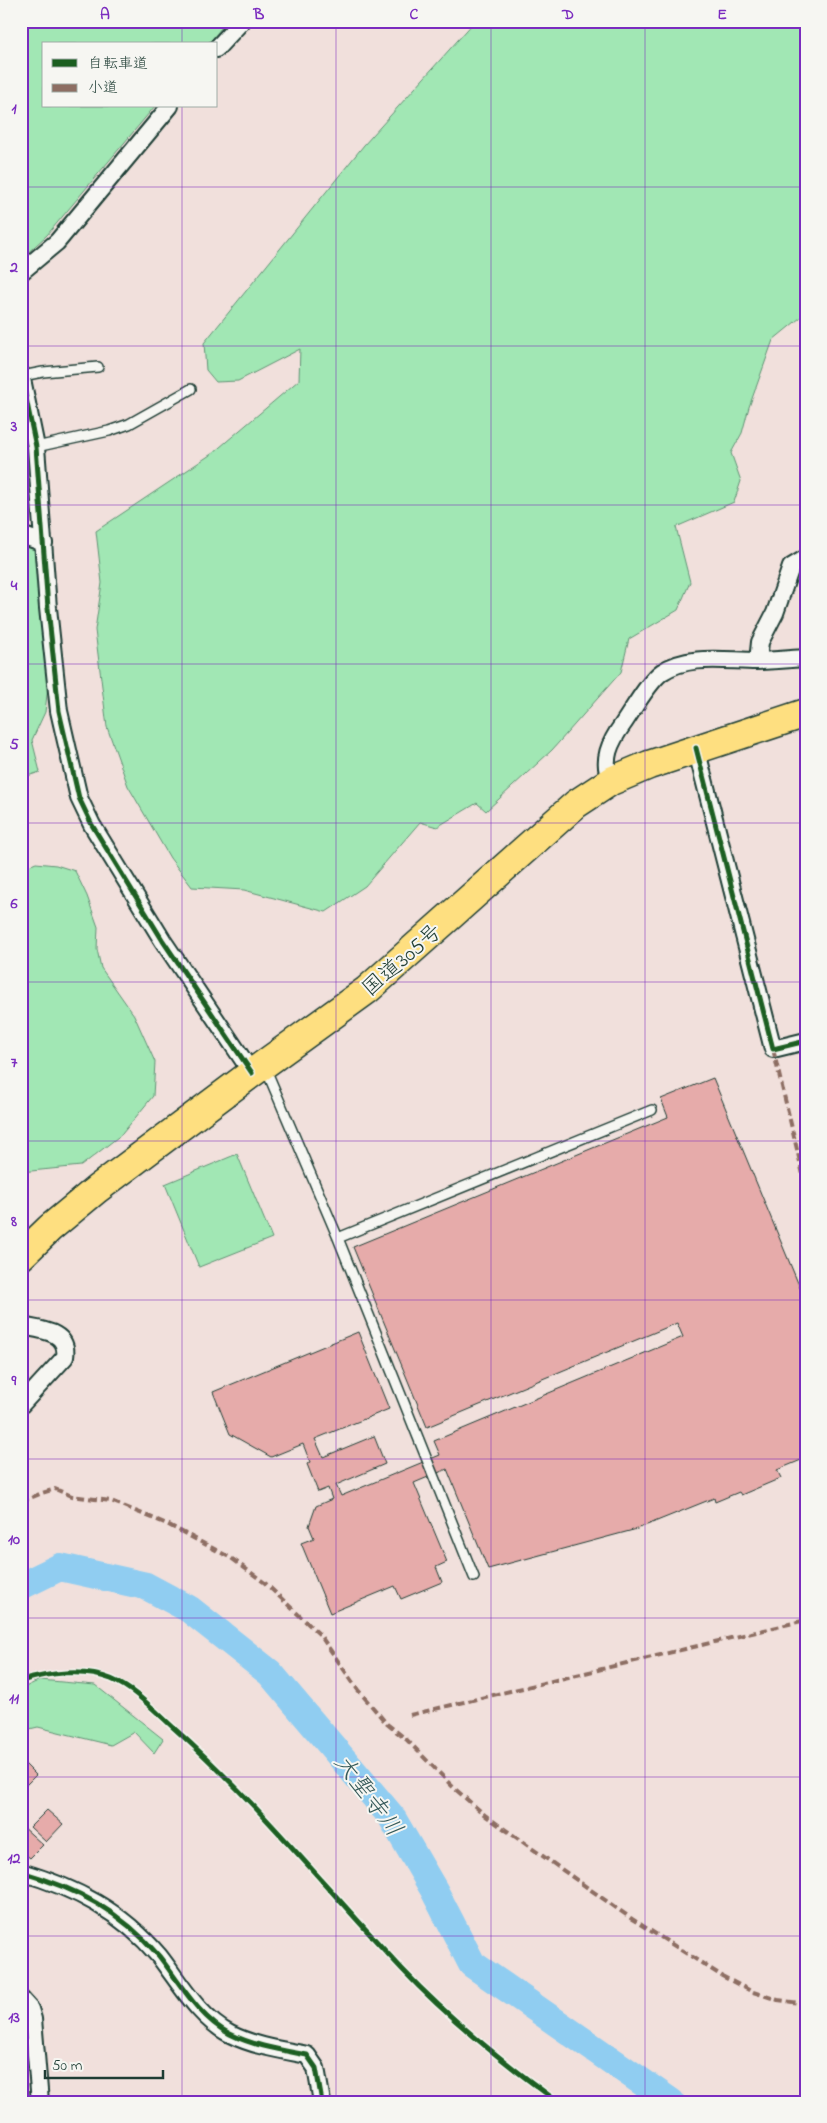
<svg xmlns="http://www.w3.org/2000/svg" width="827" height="2123" font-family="'Indie Flower','Klee One',sans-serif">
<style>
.green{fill:#a1e7b4;stroke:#609274}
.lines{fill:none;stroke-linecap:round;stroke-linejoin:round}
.river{stroke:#90cdf1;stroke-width:28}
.building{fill:#e6abaa;stroke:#1f3d34}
.service-casing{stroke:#1f3d34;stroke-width:12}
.minor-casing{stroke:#1f3d34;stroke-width:20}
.trunk-casing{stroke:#1f3d34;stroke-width:31}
.service{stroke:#f6f6f2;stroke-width:9}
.minor{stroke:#f6f6f2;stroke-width:16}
.trunk{stroke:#fedf80;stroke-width:28}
.quiet{stroke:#8d6e63;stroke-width:4;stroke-dasharray:8 4;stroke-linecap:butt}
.cycleway-casing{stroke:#f6f6f2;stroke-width:8}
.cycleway{stroke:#1b5e20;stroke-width:5}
.grid{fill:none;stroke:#7b2cbf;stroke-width:1;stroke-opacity:0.55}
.labels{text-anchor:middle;stroke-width:4;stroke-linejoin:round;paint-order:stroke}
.street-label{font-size:22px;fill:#1f3d34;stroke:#f6f6f2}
.water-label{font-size:24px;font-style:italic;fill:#365a5a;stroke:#f6f6f2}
.neatline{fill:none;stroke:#7b2cbf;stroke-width:2}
.grid-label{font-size:16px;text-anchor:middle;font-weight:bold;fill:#7b2cbf}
</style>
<rect width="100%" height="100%" fill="#f1e0dc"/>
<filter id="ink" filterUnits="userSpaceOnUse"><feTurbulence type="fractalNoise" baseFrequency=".02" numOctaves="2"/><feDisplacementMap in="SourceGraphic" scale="10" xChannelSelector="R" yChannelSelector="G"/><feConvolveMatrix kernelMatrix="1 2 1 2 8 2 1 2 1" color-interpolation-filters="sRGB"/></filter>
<g filter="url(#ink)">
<path class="green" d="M 21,21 L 227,21 L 208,44 L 44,44 L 44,106 L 155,106 L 47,235 L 21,259 Z
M 475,21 L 806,21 L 806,313 L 773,340 L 749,407 L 742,433 L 731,453 L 741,481 L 734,502 L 676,527 L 690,582 L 678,610 L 629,639 L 621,672 L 552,750 L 486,811 L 477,803 L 437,827 L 420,822 L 365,886 L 326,912 L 244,890 L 192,887 L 170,858 L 128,786 L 107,727 L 95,630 L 102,583 L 96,531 L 213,453 L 299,380 L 300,349 L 238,381 L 216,382 L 206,370 L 204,343 L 364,145 Z
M 21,539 L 41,548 L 49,677 L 45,712 L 32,740 L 40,772 L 21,778 Z
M 36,863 L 56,865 L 75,871 L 87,896 L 98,927 L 97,949 L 101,968 L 134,1015 L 155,1062 L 153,1096 L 122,1134 L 81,1166 L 21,1172 L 21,869 Z
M 237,1154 L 272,1238 L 199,1267 L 165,1184 Z
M 40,1680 L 95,1685 L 163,1739 L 154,1753 L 134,1732 L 111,1745 L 38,1727 L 21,1731 L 21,1689 Z"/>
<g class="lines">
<path class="river" d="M 21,1586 L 60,1567 L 146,1586 L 189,1609 L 270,1673 L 391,1816 L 434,1890 L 472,1964 L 671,2102"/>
</g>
<path class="building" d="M 713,1078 L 803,1295 L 806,1306 L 806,1458 L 777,1470 L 781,1478 L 741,1495 L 739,1492 L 715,1502 L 714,1498 L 637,1529 L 488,1569 L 447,1469 L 414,1483 L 447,1562 L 436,1567 L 442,1582 L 401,1599 L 395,1586 L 330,1613 L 301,1543 L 314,1538 L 309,1526 L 316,1506 L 332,1499 L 328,1488 L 318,1492 L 307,1464 L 310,1462 L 303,1444 L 271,1457 L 230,1434 L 213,1392 L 358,1332 L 389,1409 L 315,1439 L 323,1457 L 374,1436 L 385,1464 L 336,1485 L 341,1496 L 440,1455 L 434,1441 L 683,1337 L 677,1323 L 427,1427 L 353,1247 L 668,1117 L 661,1099 Z
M 21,1760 L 36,1775 L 21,1790 Z
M 47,1810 L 63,1824 L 46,1842 L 30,1827 Z
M 21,1825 L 43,1845 L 30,1858 L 21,1851 Z"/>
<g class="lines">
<g class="service-casing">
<path id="service" d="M 22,376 L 43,372 L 98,367
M 36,447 L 109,431 L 129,424 L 191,389
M 265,1067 L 338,1238 L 474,1577
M 338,1238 L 652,1110"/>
</g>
<g class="minor-casing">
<path id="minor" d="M 216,49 L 242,21
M 21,272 L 57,242 L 170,106
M 21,374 L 36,447 L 48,608 L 59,711 L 79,798 L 92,825 L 163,941 L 252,1073
M 21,535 L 44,543
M 758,661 L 760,642 L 775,613 L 791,567 L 806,558
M 696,748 L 773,1049 L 806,1041
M 611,781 C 601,760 610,742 623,724 C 632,711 649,681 662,672 C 689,654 725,661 756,661 C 772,661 789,659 806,658
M 21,1326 C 41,1330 69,1331 65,1357 L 21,1405
M 21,1872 C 76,1888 121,1911 159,1956 C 180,1983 199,2018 230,2034 C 254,2046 281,2050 307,2055 L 316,2068 L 322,2102
M 21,1999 L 30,2009 L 33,2019 L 40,2102"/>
</g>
<g class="trunk-casing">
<path id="trunk" d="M 21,1256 L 50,1228 L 97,1189 L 252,1073 L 367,990 L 576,804 L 611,781 L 649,765 L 806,713"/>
</g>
<use href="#service" class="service"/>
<use href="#minor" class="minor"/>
<use href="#trunk" class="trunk"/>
<path class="quiet" d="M 773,1049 L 806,1187
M 21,1502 L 42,1493 L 55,1489 L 72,1496 L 111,1501 L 167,1524 L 231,1558 L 265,1583 L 320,1635 L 358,1690 L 387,1724 L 407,1740 L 454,1788 L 486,1816 L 632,1919 L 722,1976 L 753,1992 L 778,2000 L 806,2004
M 410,1715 L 806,1620"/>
<g class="cycleway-casing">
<path id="cycleway" d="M 21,374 L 36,447 L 48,608 L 59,711 L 79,798 L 92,825 L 163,941 L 252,1073
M 696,748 L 773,1049 L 806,1041
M 21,1681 C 48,1673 84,1668 111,1679 C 135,1689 156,1712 176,1730 C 258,1803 327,1889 402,1969 C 449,2019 503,2062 558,2102
M 21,1872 C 76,1888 121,1911 159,1956 C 180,1983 199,2018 230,2034 C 254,2046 281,2050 307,2055 L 316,2068 L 322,2102"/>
</g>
<use href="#cycleway" class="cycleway"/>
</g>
</g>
<path class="grid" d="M 182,21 L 182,44M 336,21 L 336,2102M 491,21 L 491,2102M 645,21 L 645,2102M 182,106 L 182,2102M 21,187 L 806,187M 21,346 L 806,346M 21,505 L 806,505M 21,664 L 806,664M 21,823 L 806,823M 21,982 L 806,982M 21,1141 L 806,1141M 21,1300 L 806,1300M 21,1459 L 806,1459M 21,1618 L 806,1618M 21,1777 L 806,1777M 21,1936 L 806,1936"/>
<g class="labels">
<g class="street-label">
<text transform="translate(401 959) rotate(-41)" y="8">国道305号</text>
</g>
<g class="water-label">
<text transform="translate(369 1795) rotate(53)" y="8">大聖寺川</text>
</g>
</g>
<rect width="827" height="2123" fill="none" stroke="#f6f6f2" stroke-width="55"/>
<rect x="42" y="42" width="175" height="65" fill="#f6f6f2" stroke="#a0aca6"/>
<rect x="52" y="59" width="25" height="8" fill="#1b5e20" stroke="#a0aca6"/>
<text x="88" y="68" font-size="15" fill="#1f3d34">自転車道</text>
<rect x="52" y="84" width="25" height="8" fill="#8d6e63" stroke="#a0aca6"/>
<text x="88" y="92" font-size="15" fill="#1f3d34">小道</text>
<path d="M45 2070v8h118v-8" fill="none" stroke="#1f3d34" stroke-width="2.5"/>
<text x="52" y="2070" font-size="15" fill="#1f3d34" stroke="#f6f6f2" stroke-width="4" paint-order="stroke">50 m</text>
<rect x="28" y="28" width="772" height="2068" class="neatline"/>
<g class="grid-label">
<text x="105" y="19">A</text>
<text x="259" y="19">B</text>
<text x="414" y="19">C</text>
<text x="568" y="19">D</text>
<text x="722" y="19">E</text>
<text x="14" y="113">1</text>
<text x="14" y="272">2</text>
<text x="14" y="431">3</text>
<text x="14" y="590">4</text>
<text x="14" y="749">5</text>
<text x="14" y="908">6</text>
<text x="14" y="1067">7</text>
<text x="14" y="1226">8</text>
<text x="14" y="1385">9</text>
<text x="14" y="1544">10</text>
<text x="14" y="1703">11</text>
<text x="14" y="1863">12</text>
<text x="14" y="2022">13</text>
</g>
</svg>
